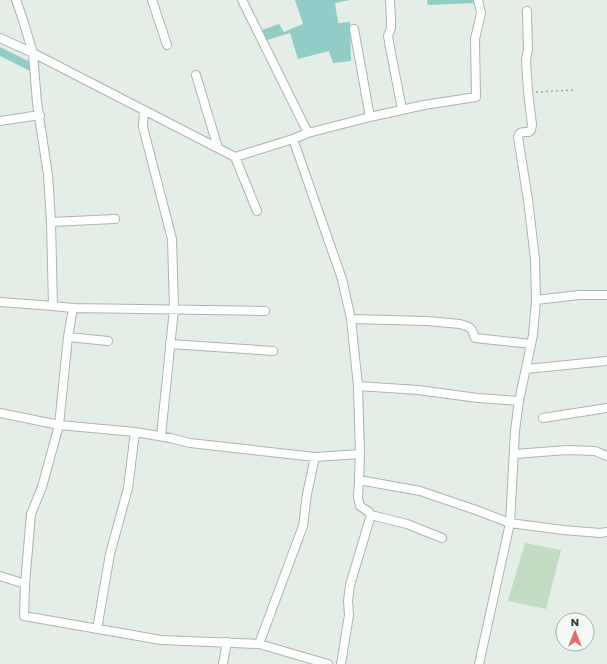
<svg xmlns="http://www.w3.org/2000/svg" width="607" height="664" font-family="Poppins,sans-serif">
<style>
.green{fill:#c0dcc1}
.water{fill:#92ccc7}
.lines{fill:none;stroke-linecap:round;stroke-linejoin:round}
.street-casing{stroke:#a8b5ad;stroke-width:10}
.path{stroke:#88ad99;stroke-width:1.5;stroke-dasharray:2 3;stroke-linecap:butt}
.street{stroke:#fff;stroke-width:8}
</style>
<rect width="100%" height="100%" fill="#e5ede7"/>
<path class="green" d="M 525,543 L 561,550 L 546,609 L 508,601 Z"/>
<path class="water" d="M 295,0 L 350,0 L 335,3 L 338,23 L 350,22 L 351,61 L 333,63 L 329,51 L 298,59 L 290,33 L 267,40 L 262,30 L 279,24 L 284,32 L 303,24 Z
M 427,0 L 475,0 L 476,3 L 428,5 Z
M 0,47 L 30,62 L 30,71 L 0,56 Z"/>
<g class="lines">
<g class="street-casing">
<path id="street" d="M 16,0 L 22,17 L 33,53 L 37,103 L 48,175 L 51,222 L 53,306 L 73,308 L 68,337 L 59,425 L 42,487 L 31,514 L 25,584 L 24,616 L 161,640 L 259,644 L 328,664
M 152,0 L 167,45
M 242,0 L 308,133
M 390,0 L 391,20 L 391,28 L 388,36 L 391,53 L 402,109
M 354,29 L 370,117 L 308,133 L 293,139 L 342,279 L 351,319 L 358,386 L 360,454 L 359,480 L 420,491 L 476,510 L 510,523 L 563,530 L 600,533 L 607,532
M 0,38 L 33,53 L 235,157 L 293,139
M 196,75 L 218,148
M 144,110 L 143,127 L 172,239 L 174,309 L 161,436
M 370,117 L 424,105 L 476,97 L 475,39 L 481,13 L 478,0
M 0,121 L 40,115
M 235,157 L 257,211
M 51,222 L 115,219
M 536,300 L 579,295 L 607,295
M 0,302 L 53,306
M 73,308 L 265,311
M 351,319 L 427,321 L 460,324 L 469,327 L 472,330 L 475,338 L 531,344
M 68,337 L 108,341
M 170,344 L 273,351
M 526,369 L 607,361
M 358,386 L 418,390 L 478,398 L 519,401
M 0,413 L 59,425 L 135,432 L 170,438 L 190,443 L 315,457 L 360,454
M 543,418 L 607,408
M 515,454 L 567,450 L 595,451 L 607,456
M 371,515 L 407,524 L 442,538
M 0,576 L 25,584
M 97,629 L 110,554 L 128,488 L 135,432
M 259,644 L 291,558 L 303,526 L 307,494 L 315,457
M 223,664 L 227,642
M 341,664 L 349,615 L 348,601 L 350,585 L 371,515 L 369,512 L 360,506 L 358,497 L 359,480
M 479,664 L 510,523 L 515,431 L 519,401 L 533,335 L 536,300 L 535,259 L 528,200 L 518,137 C 519,131 524,132 529,132 L 531,130 L 532,125 L 528,92 L 526,60 L 528,49 L 527,11"/>
</g>
<path class="path" d="M 536,92 L 574,90"/>
<use href="#street" class="street"/>
</g>
<g transform="translate(575 632)"><circle r="19" fill="#f5f9f6" stroke="#a2aea7"/>
<path d="M0-3L7 15L0 10L-7 15Z" fill="#e56b6a"/>
<text y="-6" font-size="11" font-weight="bold" text-anchor="middle" fill="#263d31">N</text>
</g>
</svg>
